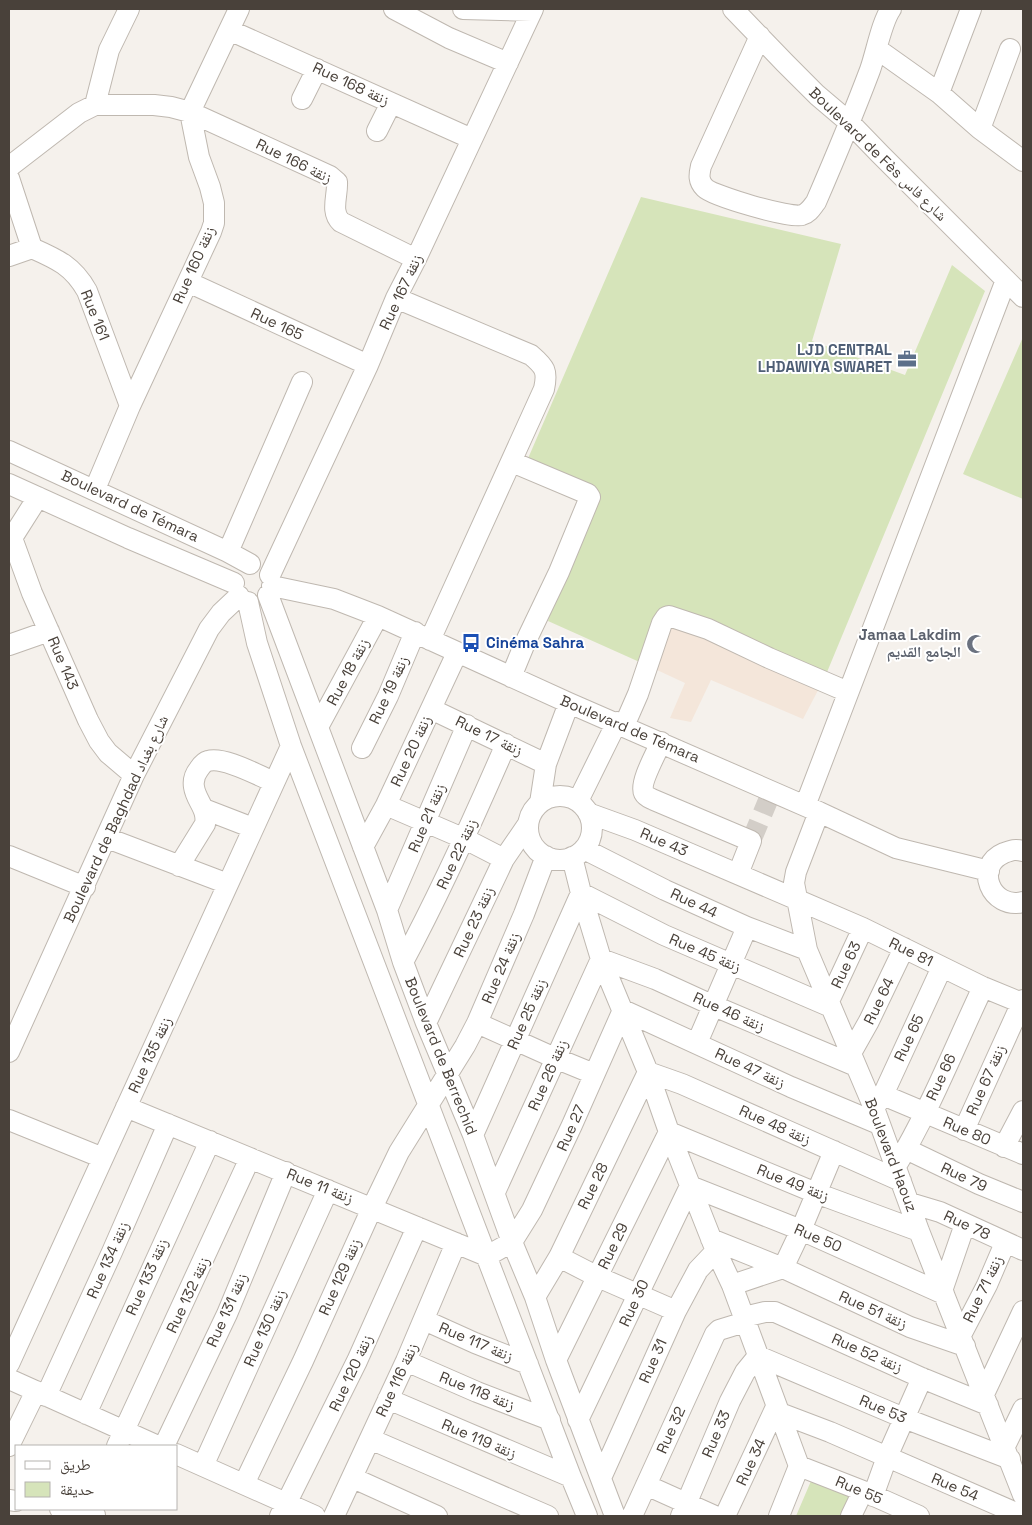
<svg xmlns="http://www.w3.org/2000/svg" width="1032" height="1525" font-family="'Space Grotesk','Noto Naskh Arabic',sans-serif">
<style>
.commercial{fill:#f4e6da}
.green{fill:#d6e4ba}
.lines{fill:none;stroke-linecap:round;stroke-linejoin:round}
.minor-tunnel{stroke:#d3cec8;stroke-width:20;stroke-dasharray:20 10;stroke-linecap:butt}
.minor-casing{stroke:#bfb8b0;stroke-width:22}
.minor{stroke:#fff;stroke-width:20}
.labels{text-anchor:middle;stroke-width:4;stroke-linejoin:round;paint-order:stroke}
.street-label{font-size:15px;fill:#49413a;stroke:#fff}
.service-label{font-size:15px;font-weight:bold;fill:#4e5e75;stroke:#fff;text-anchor:end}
.worship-label{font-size:15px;font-weight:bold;fill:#5b616d;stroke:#fff;text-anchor:end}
.transit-label{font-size:15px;font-weight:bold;fill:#164399;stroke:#fff;text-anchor:start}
</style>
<rect width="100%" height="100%" fill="#f5f1ec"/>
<path class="commercial" d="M 664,614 L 825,677 L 803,719 L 711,680 L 691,722 L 670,718 L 685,683 L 644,664 Z"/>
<path class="green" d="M 641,197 L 841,244 L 812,341 L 905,375 L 952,265 L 985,291 L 825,677 L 664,614 L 644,664 L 548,621 L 582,501 L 523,470 Z
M 1023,337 L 1023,499 L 963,474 Z
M 814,1474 L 858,1494 L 848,1516 L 796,1516 Z"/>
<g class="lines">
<path class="minor-tunnel" d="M 751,841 L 772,791"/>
<g class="minor-casing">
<path id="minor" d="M 394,9 L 449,38 L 508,63
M 463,9 L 532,11
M 733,9 L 785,63 L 817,95 L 850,123 L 880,154 L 1023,297
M 229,30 L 472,139
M 760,36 L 701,166 C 699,175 698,181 705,188 C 713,196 791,219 802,215 C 809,213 812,207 816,202 C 835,158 853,115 870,70 C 876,53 882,21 891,9
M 877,49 L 939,93 L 980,129 L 1023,161
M 939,93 L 971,9
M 302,99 L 317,69
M 95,105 L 109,50 L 129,9
M 980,129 L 1010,49
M 377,131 L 391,103
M 9,167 L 79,113 L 95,105 L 154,105 L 171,107 L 190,112 L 330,176 L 337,182 C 338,195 330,212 341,222 L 416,259
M 9,178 L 32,248
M 32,248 C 57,259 73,266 87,291 L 130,406
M 9,256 L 32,248
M 188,282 L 368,365
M 396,298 L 531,355 C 545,367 548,371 544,389 L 430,640
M 9,451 L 228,552 L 250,564
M 9,484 L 128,538 L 234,583
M 95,489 L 130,406 L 211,232 L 214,223 L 214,203 L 210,187 L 199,157 L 190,112 L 239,9
M 12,538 L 32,593 L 88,720 L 99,741 L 108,753 L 134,775
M 9,539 L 12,538 L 38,497
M 228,552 L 302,382
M 270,575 L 368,365 L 396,298 L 416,259 L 533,9
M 272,586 L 334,599 L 378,616 L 569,703 L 819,812 L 896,848 L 989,871
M 268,595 L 387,910 L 403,962 L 426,1023 L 473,1135 L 512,1242 L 535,1297 L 556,1360 L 615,1516
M 248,602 L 257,643 L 291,746 L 571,1477 L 587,1516
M 9,645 L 49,631
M 511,677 L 525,643 L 559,572 L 590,497 L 588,494 L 512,462
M 431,709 L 546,764
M 624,726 L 638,694 L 662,623 L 666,617 L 669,616 L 708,629 L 769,658 L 848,692
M 318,727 L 378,616
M 661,742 C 657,752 639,783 644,793 C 646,797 650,798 654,800 L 751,841 L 738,874
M 362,748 L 388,696 L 415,632
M528 828a32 32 0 1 1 64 0a32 32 0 1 1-64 0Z
M 578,801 L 617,722
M 540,803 L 546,764 L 569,703
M 386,805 L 465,839 L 504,859
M 805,806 L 1006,280
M 204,809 L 253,828
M 819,812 L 796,872 L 794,883 L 807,950 L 874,1108 L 919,1231 L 1023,1495
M 588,813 L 635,830 L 863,928 L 983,987 L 1022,1003
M 107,838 L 228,884
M 363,847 L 386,805 L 457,653
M 584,849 L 665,890 L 747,927 L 807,950
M 1023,851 C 1015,849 1012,850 1004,853 C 973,866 991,910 1023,902
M 9,856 L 85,887
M 572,857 L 581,893 L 601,959 L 648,1072 L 669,1132 L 716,1251 L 732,1285 L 799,1466
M 179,866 L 205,824 C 208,809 196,801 194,787 C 193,781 195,774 199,769 C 201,766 204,762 208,761 C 224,756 259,776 274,782
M 387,910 L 467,725
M 403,962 C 441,891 474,818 506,744
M 829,1001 L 863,928
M 426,1023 L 504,859 L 528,824
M 477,1023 L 555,1058 L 594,1074
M 697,1043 L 747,927
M 9,1052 L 134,775 L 209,629 L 221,613 L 239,596
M 851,1053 L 869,1021 L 904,948
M 883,1095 L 1023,1154
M 126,1107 L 487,1256 L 512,1242 L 532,1210 L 572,1125 L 623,1010 L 791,1087 L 879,1124
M 874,1108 L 883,1095 L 942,967
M 9,1120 L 103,1158
M 964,1130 L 1023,1000
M 473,1135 L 581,893 L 664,935 L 831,1007
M 1004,1147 L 1023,1111
M 906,1149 L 979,1184 L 1023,1202
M 896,1166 C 930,1110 955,1046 983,987
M 495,1192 L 601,959 L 655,979 L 714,1006 L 856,1066
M 910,1203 L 940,1212 L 1023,1250
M 711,1239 L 783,1268 L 910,1327 L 965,1346
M 559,1257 L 598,1277 L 676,1311
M 732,1285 L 783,1268 L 801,1230 L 834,1151
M 943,1288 L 965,1224
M 535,1297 L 559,1257 L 648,1072 L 682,1084 L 901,1181
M 744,1317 L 765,1312 L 775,1312 L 922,1378 L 988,1405
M 424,1320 L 475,1343 L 528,1364
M 961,1335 L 987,1285 L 1005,1243
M 556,1360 L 669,1132 L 816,1193 L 919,1231
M 406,1361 L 477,1392 L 550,1420
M 9,1364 L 291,746
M 9,1379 L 158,1446
M 984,1394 L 1023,1311
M 46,1396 L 112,1252 L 168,1124
M 388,1399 L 571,1477
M 780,1413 L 830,1432 L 1023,1516
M 86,1414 L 210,1141
M 578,1420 L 690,1186 L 801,1230 L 944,1294
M 370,1439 L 548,1516
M 9,1446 L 36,1391
M 117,1446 L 250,1158
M 164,1446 L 227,1314 L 286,1172
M 1005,1446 L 1023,1409
M 176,1454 L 315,1516
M 203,1466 L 328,1190
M 799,1466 L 863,1491 L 919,1516
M 353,1478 L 437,1516
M 601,1478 L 676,1311 L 698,1270 L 716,1251
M 244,1484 L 303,1361 L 372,1208 L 399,1152 L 465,1046 L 477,1023 L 524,914 L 546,856
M 646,1485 L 715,1516
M 873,1496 L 887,1457 L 922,1378
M 9,1500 L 16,1501
M 60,1509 L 95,1515
M 280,1516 L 357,1361 L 417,1227
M 334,1516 L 406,1361 L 456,1243
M 632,1516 L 715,1334 L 719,1330 L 745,1322
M 681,1516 L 730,1401 L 745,1372 L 758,1356 L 904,1418 L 1010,1459
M 725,1516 L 776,1407
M 779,1516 L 799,1466
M 851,1516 L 863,1491"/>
</g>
<use href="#minor" class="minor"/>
</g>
<defs>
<g id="office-bare" transform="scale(1.5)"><path d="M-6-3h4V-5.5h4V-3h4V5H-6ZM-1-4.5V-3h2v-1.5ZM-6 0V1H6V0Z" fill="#5c6f8a" stroke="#fff" stroke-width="2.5" paint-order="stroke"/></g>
<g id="bus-bare" transform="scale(1.5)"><path d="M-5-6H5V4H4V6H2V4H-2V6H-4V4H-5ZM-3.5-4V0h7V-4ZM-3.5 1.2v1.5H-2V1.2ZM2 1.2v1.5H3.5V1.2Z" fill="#1a4fb4" stroke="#fff" stroke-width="2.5" paint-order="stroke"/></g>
<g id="mosque-bare" transform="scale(1.5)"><path d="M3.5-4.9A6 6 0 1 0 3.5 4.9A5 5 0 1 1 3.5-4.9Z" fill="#6b7280" stroke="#fff" stroke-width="2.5" paint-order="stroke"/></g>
</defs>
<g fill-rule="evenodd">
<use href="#office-bare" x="907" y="359"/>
<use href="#bus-bare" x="471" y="643"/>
<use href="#mosque-bare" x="976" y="644"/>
</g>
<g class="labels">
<g class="street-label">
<text transform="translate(351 84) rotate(25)" y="5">Rue 168 زنقة</text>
<text transform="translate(878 154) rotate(44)" y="5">Boulevard de Fès شارع فاس</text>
<text transform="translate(294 161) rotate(26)" y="5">Rue 166 زنقة</text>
<text transform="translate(194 265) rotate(-66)" y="5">Rue 160 زنقة</text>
<text transform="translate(401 292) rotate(-65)" y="5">Rue 167 زنقة</text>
<text transform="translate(95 315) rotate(68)" y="5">Rue 161</text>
<text transform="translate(277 324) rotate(25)" y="5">Rue 165</text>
<text transform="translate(130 506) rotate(25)" y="5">Boulevard de Témara</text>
<text transform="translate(63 663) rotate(67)" y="5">Rue 143</text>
<text transform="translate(348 672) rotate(-62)" y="5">Rue 18 زنقة</text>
<text transform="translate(389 690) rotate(-65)" y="5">Rue 19 زنقة</text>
<text transform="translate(630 729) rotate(23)" y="5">Boulevard de Témara</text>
<text transform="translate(489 736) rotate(26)" y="5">Rue 17 زنقة</text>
<text transform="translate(411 751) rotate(-65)" y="5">Rue 20 زنقة</text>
<text transform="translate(427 818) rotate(-67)" y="5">Rue 21 زنقة</text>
<text transform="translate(116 819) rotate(-65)" y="5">Boulevard de Baghdad شارع بغداد</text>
<text transform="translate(664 842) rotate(23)" y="5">Rue 43</text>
<text transform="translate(457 854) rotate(-65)" y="5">Rue 22 زنقة</text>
<text transform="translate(694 903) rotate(25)" y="5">Rue 44</text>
<text transform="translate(474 922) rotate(-65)" y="5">Rue 23 زنقة</text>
<text transform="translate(911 952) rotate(26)" y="5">Rue 81</text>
<text transform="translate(705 953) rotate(23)" y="5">Rue 45 زنقة</text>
<text transform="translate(846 965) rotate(-65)" y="5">Rue 63</text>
<text transform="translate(501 968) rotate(-67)" y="5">Rue 24 زنقة</text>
<text transform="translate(879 1001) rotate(-64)" y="5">Rue 64</text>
<text transform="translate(729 1012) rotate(24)" y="5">Rue 46 زنقة</text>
<text transform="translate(527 1014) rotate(-66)" y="5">Rue 25 زنقة</text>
<text transform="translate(909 1038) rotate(-65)" y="5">Rue 65</text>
<text transform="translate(150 1055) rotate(-65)" y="5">Rue 135 زنقة</text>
<text transform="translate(441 1056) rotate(68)" y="5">Boulevard de Berrechid</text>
<text transform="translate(750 1068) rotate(25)" y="5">Rue 47 زنقة</text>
<text transform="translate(548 1075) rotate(-66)" y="5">Rue 26 زنقة</text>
<text transform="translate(941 1077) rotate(-65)" y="5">Rue 66</text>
<text transform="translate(986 1080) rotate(-66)" y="5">Rue 67 زنقة</text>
<text transform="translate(775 1125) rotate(24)" y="5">Rue 48 زنقة</text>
<text transform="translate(571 1128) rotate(-66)" y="5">Rue 27</text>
<text transform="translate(967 1131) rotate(23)" y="5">Rue 80</text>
<text transform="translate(891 1155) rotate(69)" y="5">Boulevard Haouz</text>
<text transform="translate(964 1177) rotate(25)" y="5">Rue 79</text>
<text transform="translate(793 1183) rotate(22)" y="5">Rue 49 زنقة</text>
<text transform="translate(320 1186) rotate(22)" y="5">Rue 11 زنقة</text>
<text transform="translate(593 1186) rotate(-64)" y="5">Rue 28</text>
<text transform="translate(967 1225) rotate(25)" y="5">Rue 78</text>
<text transform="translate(818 1238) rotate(23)" y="5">Rue 50</text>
<text transform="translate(613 1246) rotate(-64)" y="5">Rue 29</text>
<text transform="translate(108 1260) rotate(-66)" y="5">Rue 134 زنقة</text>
<text transform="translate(147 1277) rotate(-66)" y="5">Rue 133 زنقة</text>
<text transform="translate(340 1277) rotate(-66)" y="5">Rue 129 زنقة</text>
<text transform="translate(983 1289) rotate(-64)" y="5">Rue 71 زنقة</text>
<text transform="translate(188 1295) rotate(-65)" y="5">Rue 132 زنقة</text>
<text transform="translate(634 1303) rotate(-65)" y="5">Rue 30</text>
<text transform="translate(227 1310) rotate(-66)" y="5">Rue 131 زنقة</text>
<text transform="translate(873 1310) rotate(24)" y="5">Rue 51 زنقة</text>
<text transform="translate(265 1328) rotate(-66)" y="5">Rue 130 زنقة</text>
<text transform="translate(476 1342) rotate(23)" y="5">Rue 117 زنقة</text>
<text transform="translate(867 1353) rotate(24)" y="5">Rue 52 زنقة</text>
<text transform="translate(653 1361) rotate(-66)" y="5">Rue 31</text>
<text transform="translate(351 1373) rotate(-65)" y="5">Rue 120 زنقة</text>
<text transform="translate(397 1380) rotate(-65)" y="5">Rue 116 زنقة</text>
<text transform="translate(477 1391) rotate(22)" y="5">Rue 118 زنقة</text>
<text transform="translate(883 1409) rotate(23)" y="5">Rue 53</text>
<text transform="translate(671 1430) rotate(-66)" y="5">Rue 32</text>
<text transform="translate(716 1434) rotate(-67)" y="5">Rue 33</text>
<text transform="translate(479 1439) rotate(23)" y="5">Rue 119 زنقة</text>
<text transform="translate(751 1462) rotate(-65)" y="5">Rue 34</text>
<text transform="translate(955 1487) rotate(23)" y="5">Rue 54</text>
<text transform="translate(859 1490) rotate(23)" y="5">Rue 55</text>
</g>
<g class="service-label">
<text x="892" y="355">LJD CENTRAL<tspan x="892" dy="17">LHDAWIYA SWARET</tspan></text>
</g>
<g class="worship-label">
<text x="961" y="640">Jamaa Lakdim<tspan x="961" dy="17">الجامع القديم</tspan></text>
</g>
<g class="transit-label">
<text x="486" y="648">Cinéma Sahra</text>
</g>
</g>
<rect width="1032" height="1525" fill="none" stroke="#49413a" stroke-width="20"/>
<rect x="15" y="1445" width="162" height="65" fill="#ffffff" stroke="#b6b3b0"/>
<rect x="25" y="1461" width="25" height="8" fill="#ffffff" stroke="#b6b3b0"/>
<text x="60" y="1470" font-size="15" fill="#49413a">طريق</text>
<rect x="25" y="1482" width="25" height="15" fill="#d6e4ba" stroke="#b6b3b0"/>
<text x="60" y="1495" font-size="15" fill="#49413a">حديقة</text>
</svg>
